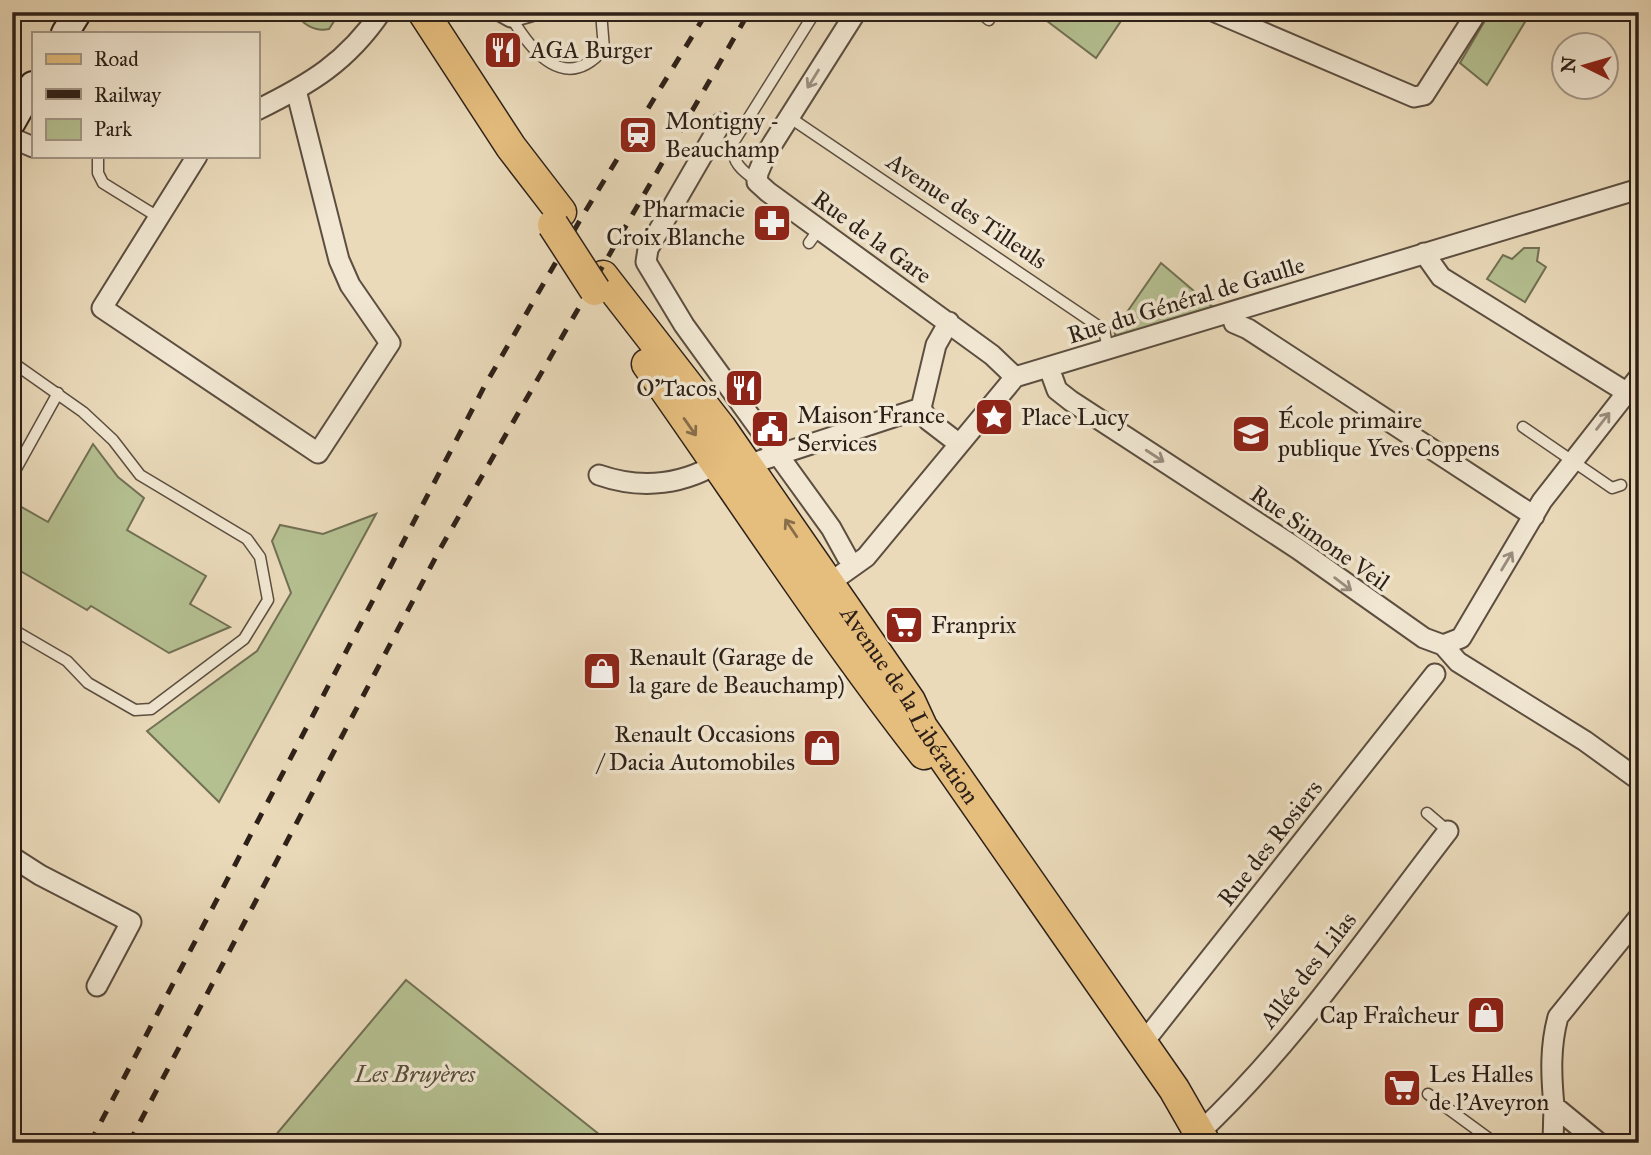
<svg xmlns="http://www.w3.org/2000/svg" width="1651" height="1155" font-family="'IM FELL Great Primer',serif">
<style>
.green{fill:#b5c091;stroke:#717054;stroke-width:2}
.lines{fill:none;stroke-linecap:round;stroke-linejoin:round}
.lane-casing{stroke:#5c4e40;stroke-width:13}
.street-casing{stroke:#5c4e40;stroke-width:23}
.secondary-casing{stroke:#2d2018;stroke-width:30}
.primary-casing{stroke:#2d2018;stroke-width:33}
.lane{stroke:#f1e7d2;stroke-width:10}
.street{stroke:#f1e7d2;stroke-width:19}
.secondary{stroke:#f1e7d2;stroke-width:26}
.primary{stroke:#e5bd7d;stroke-width:30}
.rail{stroke:#2d2018;stroke-width:5;stroke-dasharray:12 12;stroke-linecap:butt}
.primary-bridge-casing{stroke:#2d2018;stroke-width:33;stroke-linecap:butt}
.primary-bridge{stroke:#e5bd7d;stroke-width:30}
.oneway{stroke:#998d7e}
.oneway2{stroke:#896e4a}
.labels{text-anchor:middle;stroke-width:7;stroke-linejoin:round;paint-order:stroke}
.poi-label{font-size:24px;fill:#2d2018;stroke:#f1e7d2;text-anchor:start}
.street-label{font-size:24px;fill:#2d2018;stroke:#f1e7d2}
.park-label{font-size:24px;font-style:italic;fill:#56503c;stroke:#f1e7d2}
</style>
<rect width="100%" height="100%" fill="#eadaba"/>
<filter id="stains"><feTurbulence type="fractalNoise" baseFrequency=".00286" numOctaves="4"/><feColorMatrix values="0 0 0 0 .2 0 0 0 0 .09 0 0 0 0 .02 0 0 0 .5 -.17"/></filter>
<radialGradient id="worn" r=".72"><stop offset=".6" stop-color="#630" stop-opacity="0"/><stop offset="1" stop-color="#630" stop-opacity=".3"/></radialGradient>
<path class="green" d="M 295,12 L 340,12 L 329,29 C 314,32 302,24 295,12 Z
M 1068,12 L 1127,12 L 1096,58 L 1047,21 Z
M 1490,12 L 1531,12 L 1487,85 L 1460,63 Z
M 1524,248 L 1539,248 L 1537,261 L 1546,267 L 1525,302 L 1487,279 L 1503,255 L 1512,259 Z
M 1161,263 L 1214,308 L 1116,337 L 1114,331 Z
M 93,444 L 118,477 L 144,498 L 127,530 L 206,576 L 190,604 L 230,627 L 169,653 L 91,606 L 87,610 L 12,566 L 12,516 L 18,505 L 48,522 Z
M 376,514 L 219,802 L 147,731 L 257,651 L 291,593 L 272,541 L 280,525 L 323,534 Z
M 406,980 L 610,1143 L 269,1143 Z"/>
<g class="lines">
<g class="lane-casing">
<path id="lane" d="M 979,12 L 989,20
M 511,17 C 532,52 565,94 604,49 L 601,12
M 789,117 L 1104,330 L 1108,349
M 98,156 L 98,173 L 103,183 L 158,217
M 757,181 C 742,171 731,162 733,143 L 815,12
M 809,243 L 819,229
M 12,362 L 83,412 L 113,440 L 140,475 L 247,539 L 260,557 L 268,600 L 244,639 L 151,709 L 135,710 L 88,683 L 67,661 L 12,629
M 1523,427 L 1612,488 L 1621,485
M 12,476 L 58,393
M 1427,813 L 1448,831
M 1428,1094 L 1495,1143"/>
</g>
<g class="street-casing">
<path id="street" d="M 502,12 L 511,17 L 529,12
M 856,12 L 766,154 L 758,173 L 757,182 L 768,192 L 992,355 L 1015,377
M 1215,12 L 1414,97 L 1424,95 L 1477,12
M 257,110 C 310,84 347,62 381,12
M 721,123 L 648,249 L 646,262 L 684,325 L 831,528 L 847,557
M 12,138 L 33,147
M 197,156 L 102,308 L 318,453 L 390,343 L 350,285 L 339,260 L 296,90
M 1424,253 L 1441,277 L 1639,400
M 1231,313 L 1234,323 L 1248,329 L 1534,516
M 949,322 L 936,345 L 921,408 L 928,420 L 958,443
M 1049,368 L 1057,390 L 1071,401 L 1298,549 L 1424,638 L 1443,645 L 1461,638 L 1542,501 L 1639,377
M 747,465 L 921,408
M 599,475 C 642,490 686,485 724,459
M 821,589 L 866,557 L 1015,377 L 1639,189
M 1443,645 L 1458,662 L 1585,741 L 1639,780
M 12,857 L 40,875 L 131,922 L 97,986
M 1143,1043 L 1435,674
M 1199,1133 C 1294,1044 1369,933 1448,831
M 1553,1143 L 1554,1106
M 1599,1143 L 1554,1106 C 1551,1075 1550,1046 1558,1017 L 1639,917"/>
</g>
<g class="secondary-casing">
<path id="secondary" d="M 65,33 L 78,12
M 12,122 L 33,85"/>
</g>
<g class="primary-casing">
<g id="primary">
<path d="M 423,12 L 511,147 L 561,212"/>
<path id="s1" d="M 603,276 L 721,428 L 910,701 L 922,727 L 1174,1089 L 1205,1143"/>
<path d="M 647,364 C 739,494 826,629 924,754"/>
</g>
</g>
<use href="#lane" class="lane"/>
<use href="#street" class="street"/>
<use href="#secondary" class="secondary"/>
<use href="#primary" class="primary"/>
<path class="rail" d="M 90,1143 L 484,387 L 583,215 L 707,12
M 129,1143 L 440,549 L 749,12"/>
<g class="primary-bridge-casing">
<path id="primary-bridge" d="M 553,225 L 595,290"/>
</g>
<use href="#primary-bridge" class="primary-bridge"/>
</g>
<defs><path id="oneway-shaft" d="M-6 0H5M1.5-3L5.5 0L1.5 3" fill="none" stroke-width="1.6" stroke-linecap="round" stroke-linejoin="round" transform="scale(1.75)"/></defs>
<g class="oneway">
<use href="#oneway-shaft" transform="translate(813 79) rotate(122)"/>
<use href="#oneway-shaft" transform="translate(1603 421) rotate(-52)"/>
<use href="#oneway-shaft" transform="translate(1155 456) rotate(33)"/>
<use href="#oneway-shaft" transform="translate(1507 561) rotate(-59)"/>
<use href="#oneway-shaft" transform="translate(1343 584) rotate(37)"/>
</g>
<g class="oneway2">
<use href="#oneway-shaft" transform="translate(690 427) rotate(55)"/>
<use href="#oneway-shaft" transform="translate(791 528) rotate(-124)"/>
</g>
<defs>
<g id="restaurant-square" transform="scale(2.0125)"><rect x="-9" y="-9" width="18" height="18" rx="4" fill="#8f2418" stroke="#f1e7d2"/><path d="M-5-6h1v4h1v-4h1v4h1v-4h1v5L-1.5 .5V6h-2V.5L-5-1ZM5-6V6H3V1.5H1.5Q1.5-4 5-6Z" fill="#fff"/></g>
<g id="station-square" transform="scale(2.0125)"><rect x="-9" y="-9" width="18" height="18" rx="4" fill="#8f2418" stroke="#f1e7d2"/><path d="M-3-6H3Q5-6 5-4V2Q5 4 3 4L4.5 6H3L1.5 4h-3L-3 6H-4.5L-3 4Q-5 4-5 2V-4Q-5-6-3-6ZM-3.5-4v3h7v-3ZM-3.5 1v1.5H-2V1ZM2 1v1.5H3.5V1Z" fill="#fff"/></g>
<g id="pharmacy-square" transform="scale(2.0125)"><rect x="-9" y="-9" width="18" height="18" rx="4" fill="#8f2418" stroke="#f1e7d2"/><path d="M-2-6h4v4h4v4h-4v4h-4v-4h-4v-4h4Z" fill="#fff"/></g>
<g id="sight-square" transform="scale(2.0125)"><rect x="-9" y="-9" width="18" height="18" rx="4" fill="#8f2418" stroke="#f1e7d2"/><path d="M0-6L1.8-2.2L6-1.7L2.9 1.2L3.7 5.4L0 3.3L-3.7 5.4L-2.9 1.2L-6-1.7L-1.8-2.2Z" fill="#fff"/></g>
<g id="civic-square" transform="scale(2.0125)"><rect x="-9" y="-9" width="18" height="18" rx="4" fill="#8f2418" stroke="#f1e7d2"/><path d="M-.6-6.5H3V-4.5H.6V-3L4-1V1h2V6H-6V1h2V-1L-.6-3ZM-1.2 2.5V6h2.4V2.5Z" fill="#fff"/></g>
<g id="school-square" transform="scale(2.0125)"><rect x="-9" y="-9" width="18" height="18" rx="4" fill="#8f2418" stroke="#f1e7d2"/><path d="M0-5L7-2L0 1L-7-2ZM-4 1L0 2.5L4 1V4Q0 6-4 4Z" fill="#fff"/></g>
<g id="supermarket-square" transform="scale(2.0125)"><rect x="-9" y="-9" width="18" height="18" rx="4" fill="#8f2418" stroke="#f1e7d2"/><path d="M-6-5.5h2.5l.6 2H6L4.5 2H-2.5L-4.4-4H-6ZM-1.5 3.2a1.3 1.3 0 1 0 .1 0ZM3 3.2a1.3 1.3 0 1 0 .1 0Z" fill="#fff"/></g>
<g id="shop-square" transform="scale(2.0125)"><rect x="-9" y="-9" width="18" height="18" rx="4" fill="#8f2418" stroke="#f1e7d2"/><path d="M-5-2.5h2.3a2.7 3.5 0 0 1 5.4 0H5L5.5 6h-11ZM-1.5-2.5h3a1.5 2.3 0 0 0-3 0Z" fill="#fff"/></g>
</defs>
<g fill-rule="evenodd">
<use href="#restaurant-square" x="503" y="50"/>
<use href="#station-square" x="638" y="135"/>
<use href="#pharmacy-square" x="772" y="223"/>
<use href="#restaurant-square" x="744" y="388"/>
<use href="#sight-square" x="994" y="417"/>
<use href="#civic-square" x="770" y="429"/>
<use href="#school-square" x="1251" y="434"/>
<use href="#supermarket-square" x="904" y="625"/>
<use href="#shop-square" x="602" y="671"/>
<use href="#shop-square" x="822" y="748"/>
<use href="#shop-square" x="1486" y="1015"/>
<use href="#supermarket-square" x="1402" y="1088"/>
</g>
<g class="labels">
<g class="poi-label">
<text x="530" y="58">AGA Burger</text>
<text x="665" y="129">Montigny -<tspan x="665" dy="28">Beauchamp</tspan></text>
<text x="745" y="217" text-anchor="end">Pharmacie<tspan x="745" dy="28">Croix Blanche</tspan></text>
<text x="717" y="396" text-anchor="end">O'Tacos</text>
<text x="797" y="423">Maison France<tspan x="797" dy="28">Services</tspan></text>
<text x="1021" y="425">Place Lucy</text>
<text x="1278" y="428">École primaire<tspan x="1278" dy="28">publique Yves Coppens</tspan></text>
<text x="931" y="633">Franprix</text>
<text x="629" y="665">Renault (Garage de<tspan x="629" dy="28">la gare de Beauchamp)</tspan></text>
<text x="795" y="742" text-anchor="end">Renault Occasions<tspan x="795" dy="28">/ Dacia Automobiles</tspan></text>
<text x="1459" y="1023" text-anchor="end">Cap Fraîcheur</text>
<text x="1429" y="1082">Les Halles<tspan x="1429" dy="28">de l'Aveyron</tspan></text>
</g>
<g class="street-label">
<text transform="translate(967 211) rotate(34)" y="8">Avenue des Tilleuls</text>
<text transform="translate(872 237) rotate(36)" y="8">Rue de la Gare</text>
<text transform="translate(1186 300) rotate(-17)" y="8">Rue du Général de Gaulle</text>
<text transform="translate(1320 538) rotate(35)" y="8">Rue Simone Veil</text>
<text dy="8" stroke="none"><textPath href="#s1" startOffset="528">Avenue de la Libération</textPath></text>
<text transform="translate(1270 843) rotate(-52)" y="8">Rue des Rosiers</text>
<text transform="translate(1308 970) rotate(-52)" y="8">Allée des Lilas</text>
</g>
<g class="park-label">
<text x="415" y="1082">Les Bruyères</text>
</g>
</g>
<rect width="1651" height="1155" fill="none" stroke="#eadaba" stroke-width="42"/>
<rect x="14" y="14" width="1623" height="1127" fill="none" stroke="#2d2018" stroke-width="3.5"/>
<rect x="21" y="21" width="1609" height="1113" fill="none" stroke="#2d2018" stroke-width="2"/>
<rect x="32" y="32" width="228" height="126" fill="#f1e7d2" stroke="#a39788" stroke-width="2"/>
<rect x="46" y="54" width="35" height="10" fill="#e5bd7d" stroke="#a39788" stroke-width="2"/>
<text x="94" y="66" font-size="21" fill="#2d2018">Road</text>
<rect x="46" y="89" width="35" height="10" fill="#2d2018" stroke="#a39788" stroke-width="2"/>
<text x="94" y="102" font-size="21" fill="#2d2018">Railway</text>
<rect x="46" y="119" width="35" height="21" fill="#b5c091" stroke="#a39788" stroke-width="2"/>
<text x="94" y="136" font-size="21" fill="#2d2018">Park</text>
<g transform="translate(1585 66) rotate(275)"><circle r="33" fill="#f1e7d2" stroke="#a39788" stroke-width="2"/>
<path d="M0-5L12 26L0 18L-12 26Z" fill="#8f2418"/>
<text y="-10" font-size="19" font-weight="bold" text-anchor="middle" fill="#2d2018">N</text>
</g>
<rect width="100%" height="100%" filter="url(#stains)"/>
<rect width="100%" height="100%" fill="url(#worn)"/>
</svg>
